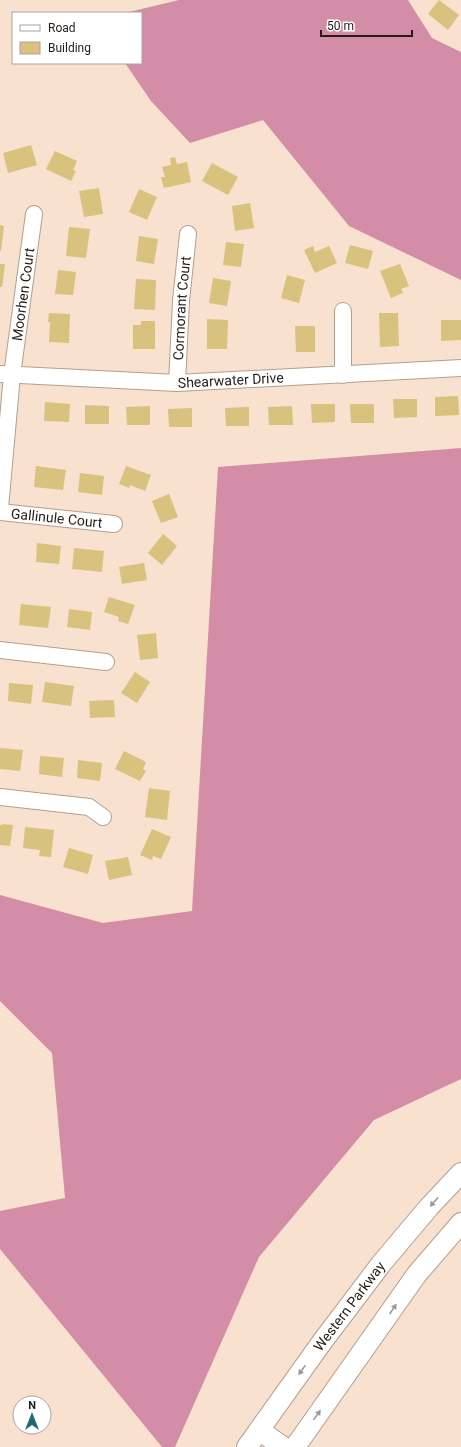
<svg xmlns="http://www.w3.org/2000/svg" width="461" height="1447" font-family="Roboto,sans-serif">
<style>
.forest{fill:#d48da6}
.building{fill:#d8c27d}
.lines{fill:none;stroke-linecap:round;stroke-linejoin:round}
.minor-casing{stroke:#b49e8c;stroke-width:18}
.major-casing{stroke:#b49e8c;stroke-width:22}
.minor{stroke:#fff;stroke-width:16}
.major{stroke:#fff;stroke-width:20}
.oneway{fill:#9d9996}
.labels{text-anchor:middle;stroke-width:3;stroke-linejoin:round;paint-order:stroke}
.street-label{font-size:14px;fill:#251c16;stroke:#fff}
</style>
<rect width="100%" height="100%" fill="#f8e1cf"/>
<path class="forest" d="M 179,0 L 408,0 L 432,38 L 461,52 L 461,280 L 349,226 L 263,120 L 190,143 L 151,101 L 125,63 L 141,63 L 141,13 L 125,13 Z
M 461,448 L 461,1079 L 374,1120 L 259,1257 L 175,1447 L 162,1447 L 0,1249 L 0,1211 L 65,1198 L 52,1053 L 0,1001 L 0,895 L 103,923 L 192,911 L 218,467 Z"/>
<path class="building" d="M 439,0 L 459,15 L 448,30 L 428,14 Z
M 31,145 L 37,165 L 8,173 L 3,153 Z
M 55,151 L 77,161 L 73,170 L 76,171 L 71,181 L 46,169 Z
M 175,157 L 177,164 L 187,162 L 191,182 L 164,188 L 161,177 L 165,177 L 162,167 L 171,165 L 170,158 Z
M 212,163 L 238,177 L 228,195 L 202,181 Z
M 99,188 L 103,214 L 84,217 L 79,191 Z
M 139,189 L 157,197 L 147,220 L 129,212 Z
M 250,203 L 254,228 L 235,231 L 232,206 Z
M 0,225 L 4,226 L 1,251 L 0,251 Z
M 69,227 L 90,229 L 86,258 L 66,256 Z
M 139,236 L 158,239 L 154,264 L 136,261 Z
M 226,242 L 244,244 L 241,267 L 223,265 Z
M 350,245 L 373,251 L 368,269 L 345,263 Z
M 313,246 L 315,252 L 329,246 L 337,263 L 315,273 L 304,250 Z
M 0,264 L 5,264 L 2,287 L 0,287 Z
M 400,264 L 409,286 L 401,289 L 403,293 L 391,298 L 380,271 Z
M 58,270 L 76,272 L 73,295 L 55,294 Z
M 287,275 L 305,280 L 299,303 L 281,298 Z
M 213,278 L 231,281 L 227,306 L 209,303 Z
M 136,279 L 156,280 L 155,310 L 134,309 Z
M 49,313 L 70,314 L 69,343 L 49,342 L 50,322 L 48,322 Z
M 379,313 L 398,313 L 399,346 L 380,347 Z
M 207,319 L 228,320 L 227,349 L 207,349 Z
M 441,320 L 461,320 L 461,340 L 441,341 Z
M 141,321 L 155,321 L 155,349 L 133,349 L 133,325 L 141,325 Z
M 295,326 L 315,326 L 315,352 L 296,352 Z
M 458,396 L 459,415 L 435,416 L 435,397 Z
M 393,399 L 417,399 L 417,417 L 394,418 Z
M 45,402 L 70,404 L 69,422 L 44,421 Z
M 311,404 L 335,404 L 335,422 L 312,423 Z
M 350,404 L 374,404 L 374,423 L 351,423 Z
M 85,405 L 109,406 L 109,424 L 85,424 Z
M 150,406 L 150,425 L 127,425 L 126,407 Z
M 292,406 L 293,425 L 269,425 L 268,407 Z
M 249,407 L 249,426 L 226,426 L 225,408 Z
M 192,408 L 192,427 L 169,427 L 168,409 Z
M 36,466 L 66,470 L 63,490 L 34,487 Z
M 126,466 L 151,475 L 145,491 L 130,485 L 129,488 L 119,484 Z
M 80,473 L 104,476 L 102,495 L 78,492 Z
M 169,494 L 178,517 L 161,523 L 152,501 Z
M 163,534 L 177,546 L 162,565 L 148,553 Z
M 37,543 L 61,546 L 59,564 L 36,562 Z
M 74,548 L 104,551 L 102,572 L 72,569 Z
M 144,563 L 147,580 L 122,584 L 119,567 Z
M 109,597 L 135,605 L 128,624 L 118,621 L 119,617 L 104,612 Z
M 21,604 L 51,607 L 48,628 L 19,625 Z
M 69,609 L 92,612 L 90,630 L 67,627 Z
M 156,633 L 158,658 L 140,660 L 137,635 Z
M 135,672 L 150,682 L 137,703 L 121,693 Z
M 45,682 L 74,686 L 71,706 L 42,702 Z
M 9,683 L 33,685 L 31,704 L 8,701 Z
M 114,700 L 115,717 L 90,718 L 89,701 Z
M 0,748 L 23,750 L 20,771 L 0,769 Z
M 124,751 L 146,762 L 143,769 L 146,771 L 140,781 L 115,769 Z
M 40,756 L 64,758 L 62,777 L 39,774 Z
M 78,760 L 102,763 L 100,781 L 77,778 Z
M 149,788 L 170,791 L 167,820 L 145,817 Z
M 2,824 L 13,825 L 10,846 L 0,845 L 0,825 L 2,825 Z
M 25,827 L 54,830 L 51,857 L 39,856 L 40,850 L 23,848 Z
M 152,829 L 171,837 L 161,859 L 153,856 L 152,860 L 140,855 Z
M 69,848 L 93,855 L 88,874 L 63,867 Z
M 128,857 L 132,875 L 109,880 L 105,861 Z"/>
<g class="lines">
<g class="minor-casing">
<g id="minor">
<path id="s1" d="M 0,374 L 177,383 L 461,368"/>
<path d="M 343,375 L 343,311"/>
<path id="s2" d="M 177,383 L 181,301 L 188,234"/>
<path id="s3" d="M 0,508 L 12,375 L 34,214"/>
<path id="s4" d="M 0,512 L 114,524"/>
<path d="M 0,650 L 106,662"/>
<path d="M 0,797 L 89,807 L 103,817"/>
</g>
</g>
<g class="major-casing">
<g id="major">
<path d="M 259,1430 L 283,1447"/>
<path id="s5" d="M 247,1447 L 322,1342 L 381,1264 L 429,1207 L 461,1173"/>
<path d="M 295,1447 L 417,1274 L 461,1223"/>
</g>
</g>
<use href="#minor" class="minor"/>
<use href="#major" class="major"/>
</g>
<defs><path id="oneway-solid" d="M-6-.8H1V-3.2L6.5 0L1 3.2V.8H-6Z"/></defs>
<g class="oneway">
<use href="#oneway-solid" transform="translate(434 1202) rotate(133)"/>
<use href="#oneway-solid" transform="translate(393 1309) rotate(-56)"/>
<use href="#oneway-solid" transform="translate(302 1370) rotate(125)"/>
<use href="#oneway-solid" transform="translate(317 1415) rotate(-54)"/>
</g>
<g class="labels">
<g class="street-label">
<text dy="5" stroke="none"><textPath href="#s3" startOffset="215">Moorhen Court</textPath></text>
<text dy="5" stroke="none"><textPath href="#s2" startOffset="75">Cormorant Court</textPath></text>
<text dy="5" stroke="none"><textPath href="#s1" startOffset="231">Shearwater Drive</textPath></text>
<text dy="5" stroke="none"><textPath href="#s4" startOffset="57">Gallinule Court</textPath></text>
<text dy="5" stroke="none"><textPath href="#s5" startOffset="174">Western Parkway</textPath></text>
</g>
</g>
<rect x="12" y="12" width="130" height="52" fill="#ffffff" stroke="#a8a4a2"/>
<rect x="20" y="25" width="20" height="6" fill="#ffffff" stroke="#a8a4a2"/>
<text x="48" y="32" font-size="12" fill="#251c16">Road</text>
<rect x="20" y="42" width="20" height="12" fill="#d8c27d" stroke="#a8a4a2"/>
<text x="48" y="52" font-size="12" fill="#251c16">Building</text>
<g transform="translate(32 1415)"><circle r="19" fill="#ffffff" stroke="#a8a4a2"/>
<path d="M0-3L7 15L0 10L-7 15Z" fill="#24677a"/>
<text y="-6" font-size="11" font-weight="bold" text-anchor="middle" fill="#251c16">N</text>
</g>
<path d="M321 30v6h91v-6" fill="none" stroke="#251c16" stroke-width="2"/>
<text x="327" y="30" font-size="12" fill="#251c16" stroke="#ffffff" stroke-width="3" paint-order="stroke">50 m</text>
</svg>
